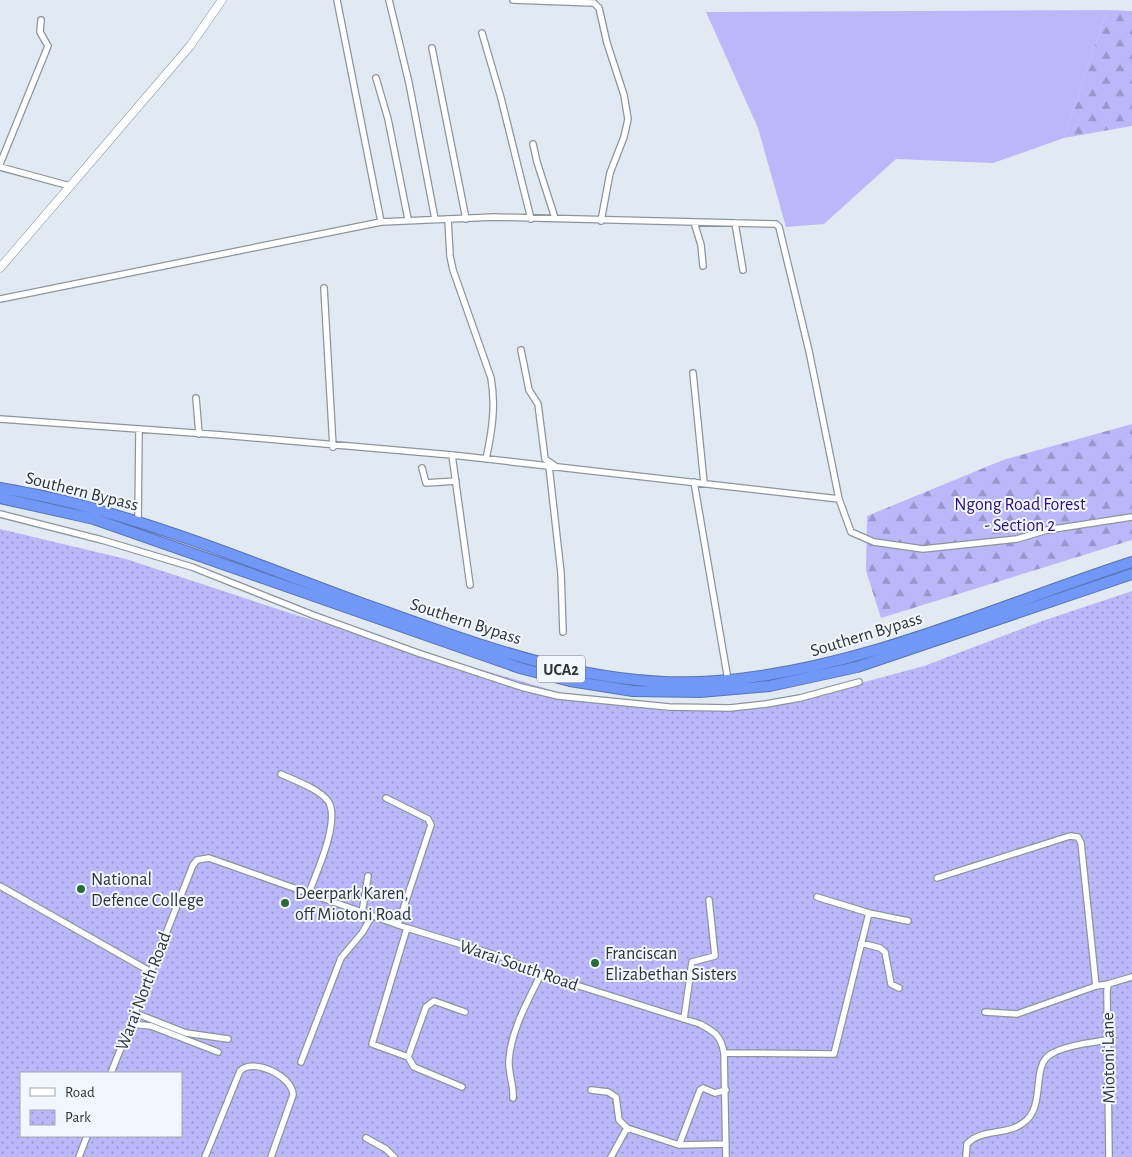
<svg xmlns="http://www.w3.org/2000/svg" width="1132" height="1157" font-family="'Alegreya Sans',sans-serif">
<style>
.grass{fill:#bbb8fa}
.forest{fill:url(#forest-firs)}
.park{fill:url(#park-dots);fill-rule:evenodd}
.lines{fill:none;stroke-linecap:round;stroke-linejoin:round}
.street-casing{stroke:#8d959c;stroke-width:8}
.secondary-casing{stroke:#8d959c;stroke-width:9}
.highway-casing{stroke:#5a74b3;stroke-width:12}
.street{stroke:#fff;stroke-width:5.5}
.secondary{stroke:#fff;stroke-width:8}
.highway{stroke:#7197f7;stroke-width:10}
.poi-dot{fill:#296c37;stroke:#f0f7fe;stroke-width:2}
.labels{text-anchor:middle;stroke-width:4;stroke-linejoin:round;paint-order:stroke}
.shield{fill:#f0f7fe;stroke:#6a6e72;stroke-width:1}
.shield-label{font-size:16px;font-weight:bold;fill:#303336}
.street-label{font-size:18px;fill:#303336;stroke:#f0f7fe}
.park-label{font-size:18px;fill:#2f0f77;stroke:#f0f7fe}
.poi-label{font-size:18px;fill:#303336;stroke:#f0f7fe;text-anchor:start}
</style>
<defs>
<pattern id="forest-firs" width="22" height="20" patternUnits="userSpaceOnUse" patternTransform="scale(1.25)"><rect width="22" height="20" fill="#bbb8fa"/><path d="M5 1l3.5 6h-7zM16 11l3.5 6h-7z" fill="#9896cb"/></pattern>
<pattern id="park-dots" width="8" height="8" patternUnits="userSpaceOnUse" patternTransform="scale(1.25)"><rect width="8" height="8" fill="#bbb8fa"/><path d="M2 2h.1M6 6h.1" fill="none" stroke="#9896cb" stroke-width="1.8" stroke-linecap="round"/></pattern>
</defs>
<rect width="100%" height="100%" fill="#e1eaf2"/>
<path class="grass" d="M 1107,10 L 1064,138 L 993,163 L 896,159 L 824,224 L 786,227 L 758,128 L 706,12 Z"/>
<path class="forest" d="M 1107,10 L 1132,11 L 1132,126 L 1064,138 Z
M 1132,424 L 1132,540 L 881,618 L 866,571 L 867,516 L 1003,460 Z"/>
<path class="park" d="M 0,529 L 126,559 L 296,615 L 585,700 L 668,711 L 753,706 L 857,684 L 924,666 L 1042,621 L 1132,591 L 1132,1157 L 0,1157 ZM 21,1073 L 181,1073 L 181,1136 L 21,1136 Z"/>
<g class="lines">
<g class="street-casing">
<path id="street" d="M 337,0 L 381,222
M 389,0 L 409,83 L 435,219
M 513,0 L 594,3 L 599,8 L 607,43 L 624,95 L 628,119 L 624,137 L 610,173 L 601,221
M 482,33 L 501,98 L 531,219
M 432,48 L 466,219
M 376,78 L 388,119 L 408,219
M 533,144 L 537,162 L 555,218
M 0,164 L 48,46 L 40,32 L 41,20
M 0,167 L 70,186
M 448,219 L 450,256 L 453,270 L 491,378 C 496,406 492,431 486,459
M 694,222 L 701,245 L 703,266
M 735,223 L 743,270
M 324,288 L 333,447
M 0,299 L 381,222 L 494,217 L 776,224 L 779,227 L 809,351 L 839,499 L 851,532 L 874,542 L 923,549 L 1017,539 L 1047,530 L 1132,517
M 521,350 L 529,390 L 538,404 L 545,459 L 555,466
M 693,373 L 704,483
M 196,398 L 199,434
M 0,419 L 222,435 L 452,455 L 839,499
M 452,455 L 470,585
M 549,466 L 561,573 L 563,632
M 422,468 L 426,483 L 456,481
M 694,482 L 728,680
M 0,514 L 102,540 L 192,567 L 313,615 L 418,653 L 521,687 L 558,696 L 669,707 L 730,708 L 766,704 L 800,698 L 859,682
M 138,522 L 139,431
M 281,774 C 295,781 318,788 328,801 C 341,820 316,874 308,895
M 386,798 L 428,819 L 431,825 L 398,925
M 937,878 L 1070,836 L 1078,837 L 1081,843 L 1096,986
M 0,886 L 151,972
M 817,897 L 869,913 L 908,921
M 362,913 L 368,876
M 407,928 L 372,1044 L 408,1057 L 414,1067 L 462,1087
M 861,943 L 880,948 L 885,952 L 891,984 L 899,988
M 985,1012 L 1017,1014 L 1096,986 L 1108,984
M 135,1013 L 186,1033 L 228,1039
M 684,1019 L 692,962 L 715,956 L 709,900
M 130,1024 L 151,1026 L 218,1052
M 724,1053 L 834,1054 L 869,913
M 408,1057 L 426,1007 L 434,1001 L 465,1012
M 301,1062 L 341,958 L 362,933 L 372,916
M 111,1073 L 193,865 L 197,860 L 209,858 L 407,928 L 502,957 L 541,974 L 700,1024 C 715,1032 721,1036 724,1053 L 726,1157
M 591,1090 L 608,1092 L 616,1097 L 619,1120 L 627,1128 L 679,1145 L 726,1144
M 513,1098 C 514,1085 508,1073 509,1060 C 511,1030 528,1001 541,974
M 366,1138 L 386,1149 L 394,1157
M 679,1145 L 700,1090 L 703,1088 L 715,1093 L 726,1090
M 79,1157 L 87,1136
M 205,1157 L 240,1071 C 252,1057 293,1076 293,1095 L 271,1157
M 611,1157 L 627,1128
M 966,1157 L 967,1144 C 982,1128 1006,1136 1023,1123 C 1047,1107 1030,1066 1051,1054 C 1067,1045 1089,1043 1107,1040
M 1109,1157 L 1107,991 L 1108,984 L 1132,977"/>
</g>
<g class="secondary-casing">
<path id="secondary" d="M 0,268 L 190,46 L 222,0"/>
</g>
<g class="highway-casing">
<path id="highway" d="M 0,488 C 33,494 66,500 98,510 C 191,536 281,574 372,607 C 483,646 597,691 717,681 C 861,670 996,606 1132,562
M 0,498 L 94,519 L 520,668 L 570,681 L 633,691 L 700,692 L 770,686 L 857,667 L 1132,574"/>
</g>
<use href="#street" class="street"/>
<use href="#secondary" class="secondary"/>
<use href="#highway" class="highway"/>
</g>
<g class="poi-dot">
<circle cx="81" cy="889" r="5"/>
<circle cx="285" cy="903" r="5"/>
<circle cx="595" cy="963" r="5"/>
</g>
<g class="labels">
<rect class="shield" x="537" y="655.5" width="48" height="27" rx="4"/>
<g class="shield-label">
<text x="561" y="675">UCA2</text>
</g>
<g class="street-label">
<text transform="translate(82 491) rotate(14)" y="6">Southern Bypass</text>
<text transform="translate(466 621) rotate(18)" y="6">Southern Bypass</text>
<text transform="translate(866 634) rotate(-17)" y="6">Southern Bypass</text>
<text transform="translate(519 965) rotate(19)" y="6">Warai South Road</text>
<text transform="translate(143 991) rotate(-69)" y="6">Warai North Road</text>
<text transform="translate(1108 1058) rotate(-91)" y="6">Miotoni Lane</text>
</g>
<g class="park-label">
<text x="1020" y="510">Ngong Road Forest<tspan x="1020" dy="21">- Section 2</tspan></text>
</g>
<g class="poi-label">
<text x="91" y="885">National<tspan x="91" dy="21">Defence College</tspan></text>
<text x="295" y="899">Deerpark Karen,<tspan x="295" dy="21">off Miotoni Road</tspan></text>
<text x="605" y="959">Franciscan<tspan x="605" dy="21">Elizabethan Sisters</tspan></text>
</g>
</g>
<rect x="20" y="1072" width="162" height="65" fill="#f0f7fe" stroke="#a3a9ae"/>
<rect x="30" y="1088" width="25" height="8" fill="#ffffff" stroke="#a3a9ae"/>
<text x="65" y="1097" font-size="15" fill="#303336">Road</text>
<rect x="30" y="1110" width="25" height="15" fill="url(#park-dots)" stroke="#a3a9ae"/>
<text x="65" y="1122" font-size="15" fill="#303336">Park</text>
</svg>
